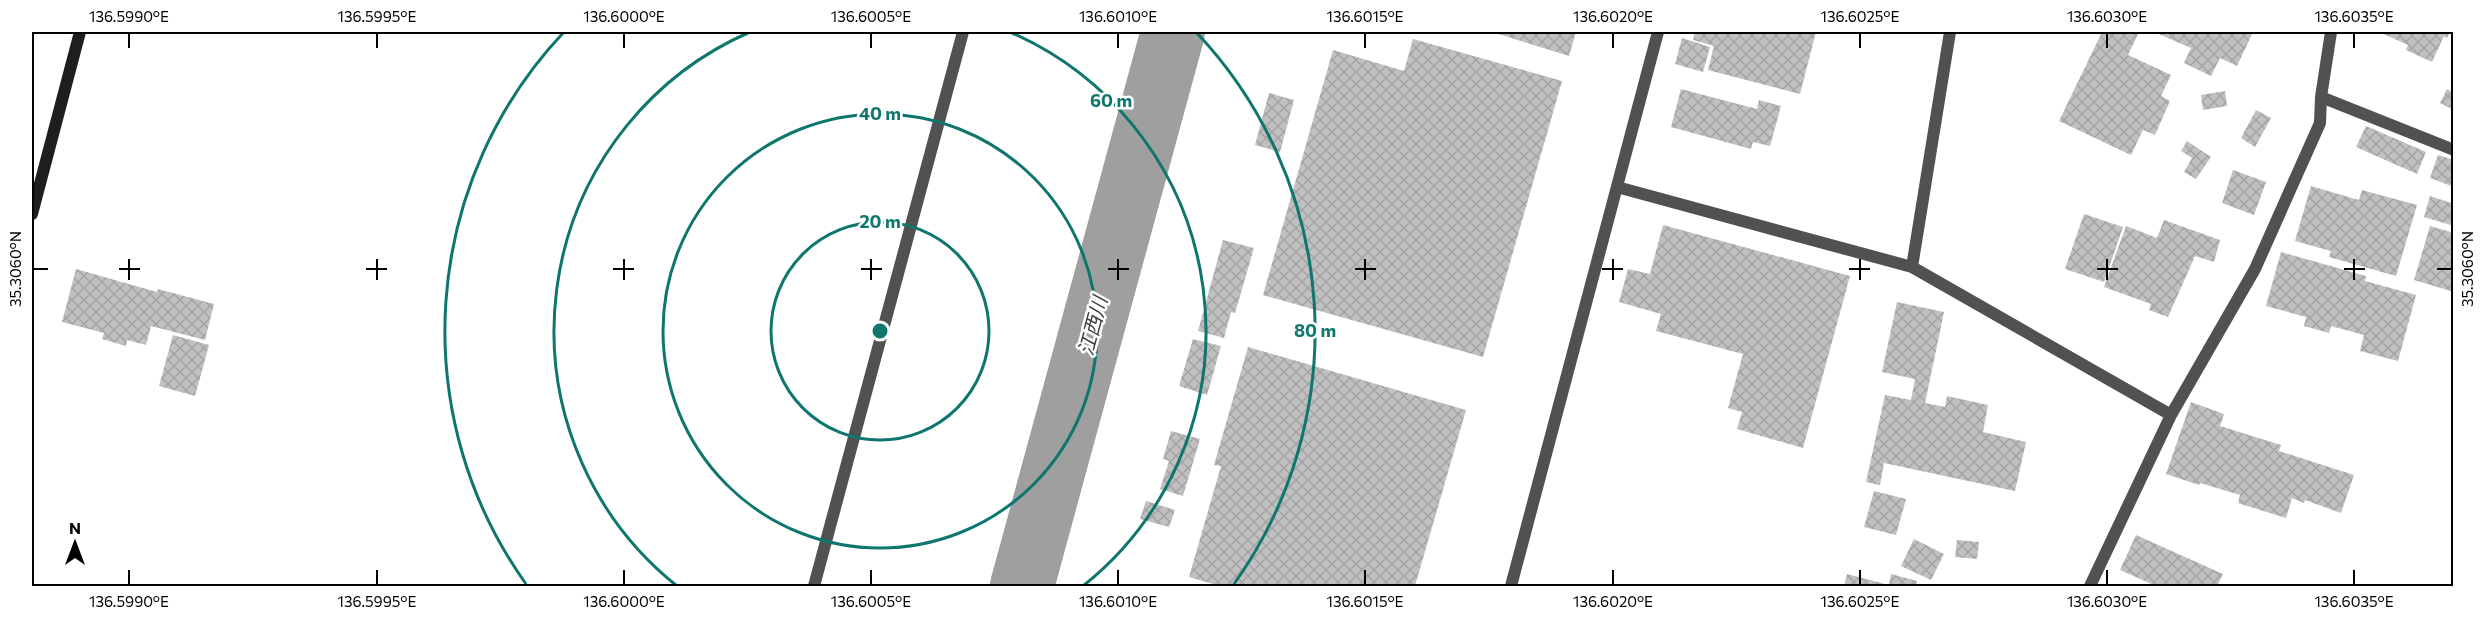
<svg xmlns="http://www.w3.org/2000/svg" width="2485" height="618" font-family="Commissioner,'Noto Sans JP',sans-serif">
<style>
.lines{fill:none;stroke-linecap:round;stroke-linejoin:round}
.river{stroke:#9f9f9f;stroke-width:64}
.building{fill:url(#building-cross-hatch)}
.street{stroke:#515151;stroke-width:12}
.secondary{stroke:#1e1e1e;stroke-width:12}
.ticks{fill:none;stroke:#000;stroke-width:2}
.ring{fill:none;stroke:#0f766e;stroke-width:3}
.labels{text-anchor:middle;stroke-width:5;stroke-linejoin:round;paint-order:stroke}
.water-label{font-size:20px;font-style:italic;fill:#404040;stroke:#fff}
.centre{fill:#0f766e;stroke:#fff;stroke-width:3}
.ring-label{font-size:18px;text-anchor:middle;font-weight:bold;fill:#0f766e;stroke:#fff;stroke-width:5;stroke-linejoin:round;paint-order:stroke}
.neatline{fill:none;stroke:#000;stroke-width:2}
.ticks-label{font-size:15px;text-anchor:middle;fill:#000}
</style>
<defs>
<pattern id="building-cross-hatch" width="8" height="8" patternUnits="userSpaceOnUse" patternTransform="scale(1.5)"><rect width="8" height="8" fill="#c0c0c0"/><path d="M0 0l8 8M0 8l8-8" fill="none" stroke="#a3a3a3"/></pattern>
</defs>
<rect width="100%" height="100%" fill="#fff"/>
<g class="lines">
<path class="river" d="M 1022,586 L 1173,32"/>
</g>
<path class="building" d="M 1492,32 L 1576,32 L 1569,56 Z
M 1695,32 L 1816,32 L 1800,94 L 1708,70 L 1714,46 L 1693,40 Z
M 2102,32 L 2139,32 L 2128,55 L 2171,75 L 2161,96 L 2170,101 L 2155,135 L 2143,130 L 2131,155 L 2059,121 Z
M 2154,32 L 2247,32 L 2252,34 L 2237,66 L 2220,58 L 2211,76 L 2184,63 L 2191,48 Z
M 2379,32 L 2450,32 L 2447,38 L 2444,36 L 2432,62 L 2406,50 L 2408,45 Z
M 1682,38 L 1710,47 L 1703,72 L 1675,64 Z
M 1413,39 L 1562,81 L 1483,357 L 1263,295 L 1333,50 L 1404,71 Z
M 1681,89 L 1757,109 L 1759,100 L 1781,106 L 1770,146 L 1753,142 L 1751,149 L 1671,127 Z
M 2447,89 L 2454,93 L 2454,110 L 2440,103 Z
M 2225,91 L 2227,106 L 2203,110 L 2201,95 Z
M 1269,93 L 1294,100 L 1280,152 L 1255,145 Z
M 2256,110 L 2271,118 L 2255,147 L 2241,138 Z
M 2366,126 L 2426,152 L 2417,174 L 2356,147 Z
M 2187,141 L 2211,157 L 2196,179 L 2184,172 L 2192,158 L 2181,151 Z
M 2438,155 L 2454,160 L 2454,187 L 2430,178 Z
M 2233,170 L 2266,182 L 2254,215 L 2222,203 Z
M 2311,186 L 2359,200 L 2362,190 L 2417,205 L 2396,276 L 2329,257 L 2331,251 L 2295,241 Z
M 2453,195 L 2454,226 L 2424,217 L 2430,196 L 2451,203 Z
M 2084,214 L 2123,227 L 2104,282 L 2065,269 Z
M 2164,220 L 2220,240 L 2214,262 L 2195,256 L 2168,317 L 2149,310 L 2151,304 L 2104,287 L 2126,226 L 2157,238 Z
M 1663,225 L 1850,276 L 1803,448 L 1737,429 L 1742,412 L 1728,408 L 1743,354 L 1656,331 L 1661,314 L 1619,302 L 1628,269 L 1650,274 Z
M 2430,226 L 2454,233 L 2454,292 L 2414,280 Z
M 1223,240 L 1254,248 L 1235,313 L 1231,312 L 1224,338 L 1198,331 Z
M 2281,252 L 2366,276 L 2365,281 L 2416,295 L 2398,361 L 2360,351 L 2364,335 L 2331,326 L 2329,333 L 2304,326 L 2306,317 L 2266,306 Z
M 76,269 L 157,292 L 158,289 L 214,304 L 205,340 L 151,326 L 146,345 L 127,340 L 126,346 L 102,339 L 104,333 L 62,322 Z
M 1897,302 L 1944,312 L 1925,403 L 1945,407 L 1947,396 L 1988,405 L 1983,432 L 2026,442 L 2015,491 L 1884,463 L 1880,485 L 1866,482 L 1885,395 L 1911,400 L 1915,379 L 1882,372 Z
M 173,335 L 209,345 L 195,396 L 159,386 Z
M 1193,339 L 1221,346 L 1207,395 L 1179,386 Z
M 1248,347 L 1466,410 L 1415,586 L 1220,586 L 1189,577 L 1221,466 L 1214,465 Z
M 2191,402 L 2224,414 L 2220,426 L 2281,445 L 2279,451 L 2354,475 L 2341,513 L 2305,500 L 2304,503 L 2292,498 L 2286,518 L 2238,503 L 2240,495 L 2200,483 L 2199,485 L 2166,474 Z
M 1171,431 L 1200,439 L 1183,496 L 1160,489 L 1169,461 L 1163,459 Z
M 1874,491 L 1906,499 L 1896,535 L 1864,527 Z
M 1146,501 L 1175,510 L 1169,527 L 1140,519 Z
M 2136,535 L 2223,574 L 2217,586 L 2156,586 L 2120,570 Z
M 1914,539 L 1944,554 L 1931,580 L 1901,566 Z
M 1957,540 L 1979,542 L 1977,559 L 1955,557 Z
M 1847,574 L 1889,585 L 1891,574 L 1917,581 L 1916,586 L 1844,586 Z"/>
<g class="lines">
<path class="street" d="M 2321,97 L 2454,150
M 1617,187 L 1912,267 L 2171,415
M 1912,267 L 1950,32
M 814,586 L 963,32
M 1511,586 L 1658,32
M 2090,586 L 2171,415 L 2255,269 L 2320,123 L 2321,97 L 2331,32"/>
<path class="secondary" d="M 32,214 L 80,32"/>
</g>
<path class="ticks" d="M 129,33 L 129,48M 377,33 L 377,48M 624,33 L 624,48M 871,33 L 871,48M 1118,33 L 1118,48M 1365,33 L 1365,48M 1613,33 L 1613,48M 1860,33 L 1860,48M 2107,33 L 2107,48M 2354,33 L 2354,48M 129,259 L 129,280M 377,259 L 377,280M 624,259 L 624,280M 871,259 L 871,280M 1118,259 L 1118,280M 1365,259 L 1365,280M 1613,259 L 1613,280M 1860,259 L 1860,280M 2107,259 L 2107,280M 2354,259 L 2354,280M 33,269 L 48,269M 119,269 L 140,269M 366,269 L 387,269M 613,269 L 634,269M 861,269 L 882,269M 1108,269 L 1129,269M 1355,269 L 1376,269M 1602,269 L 1623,269M 1849,269 L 1870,269M 2097,269 L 2118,269M 2344,269 L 2365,269M 2437,269 L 2452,269M 129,570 L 129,585M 377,570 L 377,585M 624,570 L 624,585M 871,570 L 871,585M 1118,570 L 1118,585M 1365,570 L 1365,585M 1613,570 L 1613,585M 1860,570 L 1860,585M 2107,570 L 2107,585M 2354,570 L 2354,585"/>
<g class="ring">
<circle cx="880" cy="331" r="109"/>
<circle cx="880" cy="331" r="217"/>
<path d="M677 586A326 326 0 0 1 750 32M1010 32A326 326 0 0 1 1083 586"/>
<path d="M526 584A435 435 0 0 1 564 32M1196 32A435 435 0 0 1 1234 584"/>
</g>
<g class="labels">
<g class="water-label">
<text transform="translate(1093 326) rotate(-75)" y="7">江西川</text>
</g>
</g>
<circle cx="880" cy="331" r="9" class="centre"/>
<g class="ring-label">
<text x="1111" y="107">60 m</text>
<text x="880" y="120">40 m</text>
<text x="880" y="228">20 m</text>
<text x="1315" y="337">80 m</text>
</g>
<rect width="2485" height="618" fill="none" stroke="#ffffff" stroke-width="66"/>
<g transform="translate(75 543)" stroke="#ffffff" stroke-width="4.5" paint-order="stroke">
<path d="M0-4.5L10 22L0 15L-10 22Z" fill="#000000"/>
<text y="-9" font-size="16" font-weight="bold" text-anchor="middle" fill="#000000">N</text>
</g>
<rect x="33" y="33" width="2419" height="552" class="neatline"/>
<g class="ticks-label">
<text x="129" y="22">136.5990°E</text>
<text x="377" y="22">136.5995°E</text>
<text x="624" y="22">136.6000°E</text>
<text x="871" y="22">136.6005°E</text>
<text x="1118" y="22">136.6010°E</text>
<text x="1365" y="22">136.6015°E</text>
<text x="1613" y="22">136.6020°E</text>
<text x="1860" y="22">136.6025°E</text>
<text x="2107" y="22">136.6030°E</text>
<text x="2354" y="22">136.6035°E</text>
<text transform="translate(16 269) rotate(-90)" y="5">35.3060°N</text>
<text transform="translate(2468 269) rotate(-90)" y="5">35.3060°N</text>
<text x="129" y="607">136.5990°E</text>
<text x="377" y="607">136.5995°E</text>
<text x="624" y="607">136.6000°E</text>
<text x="871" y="607">136.6005°E</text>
<text x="1118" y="607">136.6010°E</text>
<text x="1365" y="607">136.6015°E</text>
<text x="1613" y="607">136.6020°E</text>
<text x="1860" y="607">136.6025°E</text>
<text x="2107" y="607">136.6030°E</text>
<text x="2354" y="607">136.6035°E</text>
</g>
</svg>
